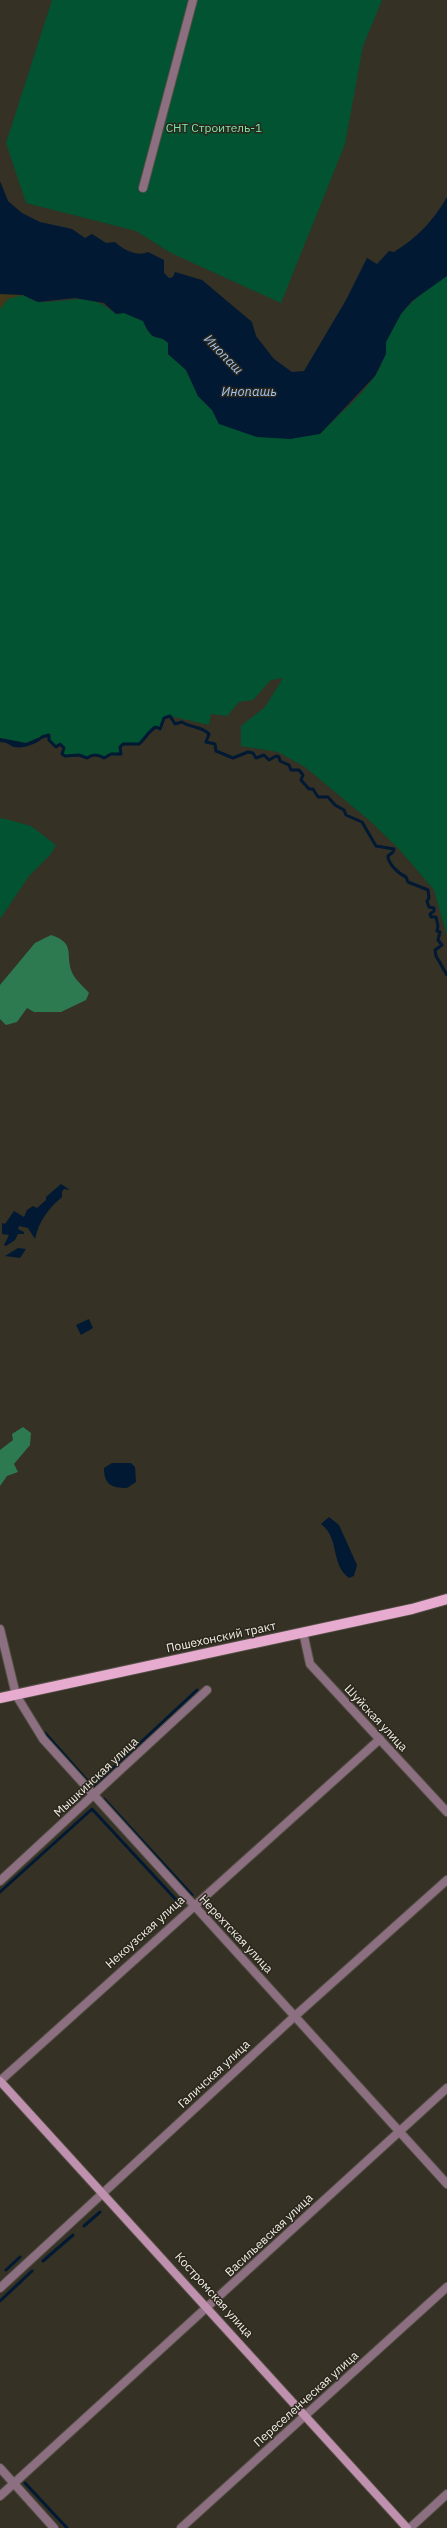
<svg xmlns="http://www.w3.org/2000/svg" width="447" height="2528" font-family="'IBM Plex Sans',sans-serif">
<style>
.green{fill:#025331}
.forest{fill:#2d7a51}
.sand{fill:#413919}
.water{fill:#021933}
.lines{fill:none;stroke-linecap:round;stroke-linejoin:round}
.stream{stroke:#021933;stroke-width:3}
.street-casing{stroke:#534f44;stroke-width:10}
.secondary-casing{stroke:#534f44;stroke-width:10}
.primary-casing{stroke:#534f44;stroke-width:12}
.street{stroke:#8c6f81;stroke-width:8}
.secondary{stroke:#bf91ae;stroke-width:8}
.primary{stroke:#e7abd0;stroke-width:10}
.labels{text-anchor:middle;stroke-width:3;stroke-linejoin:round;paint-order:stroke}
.park-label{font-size:12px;fill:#7ee6ab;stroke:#2b271c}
.street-label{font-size:12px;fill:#f0ede6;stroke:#2b271c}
.water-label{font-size:13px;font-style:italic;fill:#9ec5f3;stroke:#2b271c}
</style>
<rect width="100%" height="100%" fill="#353125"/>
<path class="green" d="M 52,0 L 382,0 L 363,46 L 345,144 L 281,303 L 171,253 L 136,231 L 26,203 L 6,143 Z
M 447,276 L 447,936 L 434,890 L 399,849 L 370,821 L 305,767 L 278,752 L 241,746 L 241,726 L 265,707 L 283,678 L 271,680 L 253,700 L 239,702 L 227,716 L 211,714 L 209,725 L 170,716 L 164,718 L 160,729 L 156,727 C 149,730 145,739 139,744 L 123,744 L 120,747 L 121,754 C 116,757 111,754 104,758 C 97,755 93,754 87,758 L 79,755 L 65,756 L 62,754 L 64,748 L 60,744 L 56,747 L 49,740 L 49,735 L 45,735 L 26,743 L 0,738 L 0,309 L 8,299 L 23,295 C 28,297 34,302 40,302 C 72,303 87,290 116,314 L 124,313 L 143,321 C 154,346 158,332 168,343 L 168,354 L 186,370 L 198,396 L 212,410 L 219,424 L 320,434 C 338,415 360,398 375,376 C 383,364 384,356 386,342 C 391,316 425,289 447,276 Z
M 2,818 L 31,826 L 56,845 L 50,855 L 29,876 L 0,919 L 0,819 Z"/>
<path class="forest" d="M 51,935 C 75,943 66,953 71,970 C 74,979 83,986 89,993 L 86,1000 L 61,1012 L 34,1012 L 27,1008 L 17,1022 L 6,1025 L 0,1019 L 0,985 L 35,943 Z
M 23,1427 L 31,1433 L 30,1445 L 14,1464 L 18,1472 L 7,1476 L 0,1486 L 0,1450 L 13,1440 L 12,1434 Z"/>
<path class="sand" d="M 8,293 L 23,295 L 8,299 L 0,309 L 0,294 Z"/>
<path class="water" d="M 0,181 L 8,201 L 22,213 L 40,222 L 72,229 L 85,238 L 92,234 L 106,243 L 115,242 C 124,250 137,257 148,252 L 164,260 L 164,273 L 169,278 L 173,277 L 175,272 L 202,280 L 252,322 L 256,336 L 274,359 L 292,372 L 304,371 L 346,300 L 367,258 L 377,264 L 389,251 L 394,252 C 418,237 433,221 447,197 L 447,276 L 412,301 L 401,314 L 386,342 L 386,354 L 375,376 L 320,434 L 290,439 L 257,437 L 219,424 L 212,410 L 198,396 L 186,370 L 168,354 L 168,343 C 158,332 154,346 143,321 L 124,313 L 116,314 L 104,303 L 75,298 L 38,302 L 23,295 L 0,294 Z
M 45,735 C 41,743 24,749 14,747 C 9,745 7,742 0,742 L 0,738 L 26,743 Z
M 61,1184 L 70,1190 L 64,1189 L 62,1192 L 62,1197 C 50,1207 39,1220 35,1239 L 28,1228 L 19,1226 L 18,1229 L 24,1232 L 24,1234 L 18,1234 L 15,1240 L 6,1246 L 4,1245 L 9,1235 L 2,1234 L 2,1223 L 5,1224 L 14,1211 L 24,1217 L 27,1210 L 33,1206 L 37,1208 L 46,1200 L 46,1197 Z
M 18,1248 L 26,1249 L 20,1258 L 5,1256 Z
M 89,1319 L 93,1328 L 81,1335 L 76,1325 Z
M 112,1463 L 131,1463 L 135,1467 L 136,1482 L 127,1488 C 112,1488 104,1485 104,1468 Z
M 329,1517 L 339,1525 L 357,1565 L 354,1576 L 349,1578 C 330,1564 340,1538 321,1524 Z"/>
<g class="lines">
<path class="stream" d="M 42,737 L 49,735 L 49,740 L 56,747 L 60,744 L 64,748 L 62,754 L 65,756 L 79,755 L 87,758 C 93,754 97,754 104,758 L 111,754 L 121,754 L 120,747 L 123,744 L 139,744 C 145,739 149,730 156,727 L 160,729 L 164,718 L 170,716 L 175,724 L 182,722 C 191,728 201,726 209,734 L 206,742 L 215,744 L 216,751 L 233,758 L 248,752 L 253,753 L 256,758 L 264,755 L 269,760 L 276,756 L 279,757 L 280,761 L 289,765 L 291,770 L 299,770 L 303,775 L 301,780 L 309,789 L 313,789 L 318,797 L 328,797 L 335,805 L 344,810 L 346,815 L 362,822 L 376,846 L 394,849 L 393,852 L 388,856 C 388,864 399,874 406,877 L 408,882 L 428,890 L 429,898 L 427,901 L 429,907 L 434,908 L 434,911 L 430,914 L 431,917 L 436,917 L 438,926 L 437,931 L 440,932 L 438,940 L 442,945 L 435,950 L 436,956 L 447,975
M 45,1733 L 91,1785 L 95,1785 L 197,1690
M 104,1799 L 192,1895
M 0,1892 L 92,1809 L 181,1905
M 84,2226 L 100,2212
M 43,2261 L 73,2235
M 6,2270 L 20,2257
M 0,2301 L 32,2271
M 25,2483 L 67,2528"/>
<g class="street-casing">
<path id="street" d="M 143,188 L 193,0
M 0,1629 L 16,1695 L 43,1739 L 447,2184
M 303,1632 L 310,1664 L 447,1812
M 0,1881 L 207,1690
M 0,2081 L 380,1739
M 0,2288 L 295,2016 L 447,1880
M 0,2468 L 54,2528
M 0,2496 L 447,2088
M 181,2528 L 447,2287
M 410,2528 L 447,2494"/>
</g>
<g class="secondary-casing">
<path id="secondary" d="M 0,2081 L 407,2528"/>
</g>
<g class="primary-casing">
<path id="primary" d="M 0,1698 L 412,1609 L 447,1599"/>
</g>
<use href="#street" class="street"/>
<use href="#secondary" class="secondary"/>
<use href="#primary" class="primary"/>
</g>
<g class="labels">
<g class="park-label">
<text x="214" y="132">СНТ Строитель-1</text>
</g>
<g class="street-label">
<text transform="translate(221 1637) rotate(-12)" y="4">Пошехонский тракт</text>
<text transform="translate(376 1718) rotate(47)" y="4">Шуйская улица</text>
<text transform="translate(96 1777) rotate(-43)" y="4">Мышкинская улица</text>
<text transform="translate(145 1932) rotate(-42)" y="4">Некоузская улица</text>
<text transform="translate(236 1934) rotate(47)" y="4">Нерехтская улица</text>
<text transform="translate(214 2074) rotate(-43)" y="4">Галичская улица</text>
<text transform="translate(269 2235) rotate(-43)" y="4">Васильевская улица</text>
<text transform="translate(214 2295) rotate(48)" y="4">Костромская улица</text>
<text transform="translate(306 2399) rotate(-42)" y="4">Переселенческая улица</text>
</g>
<g class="water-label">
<text transform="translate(224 354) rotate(46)" y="5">Инопаш</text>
<text x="249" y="396">Инопашь</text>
</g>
</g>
</svg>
